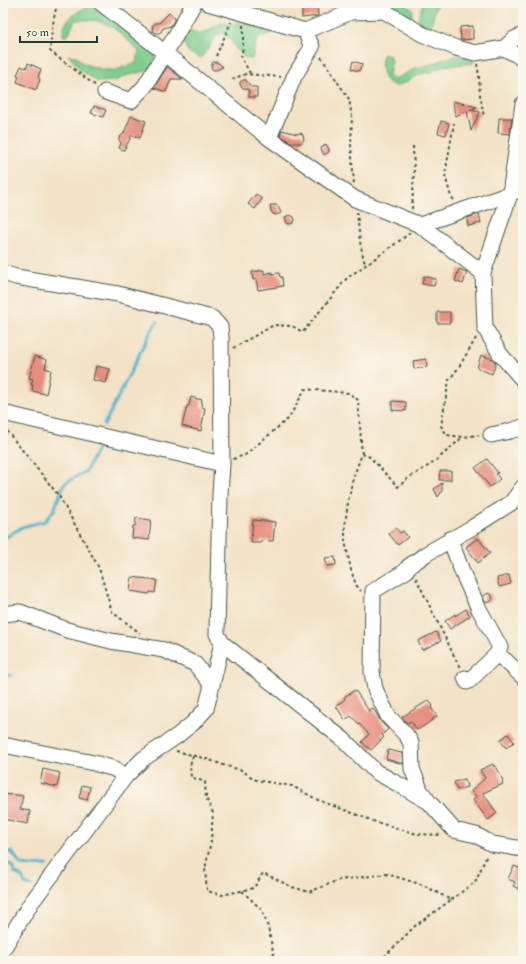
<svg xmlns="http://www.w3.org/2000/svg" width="526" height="964" font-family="'IM FELL Double Pica',serif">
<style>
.green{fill:#7fce8f;stroke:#4f8662}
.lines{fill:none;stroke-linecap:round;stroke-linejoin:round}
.stream{stroke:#54b5d2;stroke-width:3}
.building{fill:#e78f7e}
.minor-casing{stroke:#3f564a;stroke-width:17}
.path{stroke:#3f564a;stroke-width:2;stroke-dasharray:3 3;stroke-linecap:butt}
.minor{stroke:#fff;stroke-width:15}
</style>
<rect width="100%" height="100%" fill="#fbf7ec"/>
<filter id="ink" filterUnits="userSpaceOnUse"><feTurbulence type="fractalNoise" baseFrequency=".025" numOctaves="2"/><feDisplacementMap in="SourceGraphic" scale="8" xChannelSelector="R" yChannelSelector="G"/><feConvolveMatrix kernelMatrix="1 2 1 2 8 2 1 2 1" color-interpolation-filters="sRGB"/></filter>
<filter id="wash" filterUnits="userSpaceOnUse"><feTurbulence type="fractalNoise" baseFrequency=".012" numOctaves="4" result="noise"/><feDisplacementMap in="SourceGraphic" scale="16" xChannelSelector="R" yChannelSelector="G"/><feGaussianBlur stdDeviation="0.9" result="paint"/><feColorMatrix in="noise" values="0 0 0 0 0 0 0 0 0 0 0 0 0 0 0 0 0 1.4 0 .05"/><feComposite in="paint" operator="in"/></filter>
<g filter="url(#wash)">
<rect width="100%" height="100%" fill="#f3e2c6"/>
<path class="green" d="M 389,3 L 402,3 L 413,10 L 409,22 L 389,7 Z
M 423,3 L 439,3 L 435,9 L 432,22 L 423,29 L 418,23 L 419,15 Z
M 96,4 L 143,42 L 151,52 L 156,55 L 150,70 L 125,76 L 115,81 L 98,82 L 82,71 L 68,55 L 76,56 L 84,64 L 104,70 L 116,70 L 136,63 L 139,51 C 128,41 116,26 101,22 C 92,19 84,20 75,20 L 67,37 L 63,35 C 62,17 82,9 96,4 Z
M 221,23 L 233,25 L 237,23 L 251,24 L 259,23 L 276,30 L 267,35 L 260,36 L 256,43 L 252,59 L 245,58 L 239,51 L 236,49 L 230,39 L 223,33 L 215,36 L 211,44 L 201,58 L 188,52 L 182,37 L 187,28 C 200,38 210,30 221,23 Z
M 384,54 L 389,55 L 391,62 L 389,75 L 394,80 L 416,68 L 433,64 L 444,59 L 457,56 L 472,57 L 474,63 L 443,66 L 431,72 L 421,74 L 414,77 L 406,82 L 396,86 C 392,84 387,82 385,79 C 381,73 380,59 384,54 Z"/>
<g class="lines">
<path class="stream" d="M 104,425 L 150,333 L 157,322
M 3,539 L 22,527 L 45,521 L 54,510 L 64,484 L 86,471 L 101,441
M 3,676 L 11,675
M 3,854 L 12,852 L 21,865 L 30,866 L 47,865
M 3,860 L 12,866 L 15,873 L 22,877 L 25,884 L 31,886"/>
</g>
<g id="blocks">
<path class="building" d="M 302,3 L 317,3 L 318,16 L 302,18 Z
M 169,13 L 175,18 L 171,26 L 163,28 L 161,32 L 159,33 L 156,33 L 152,31 L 153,25 L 156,23 L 159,23 Z
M 473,26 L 473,39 L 461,40 L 460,27 Z
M 353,61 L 362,64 L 359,71 L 351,69 Z
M 213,62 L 217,62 L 223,67 L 216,70 L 214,70 L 212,69 L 211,66 Z
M 28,63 L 41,69 L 38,77 L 40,79 L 36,90 L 17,82 L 19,76 L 17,75 L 21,66 L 26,68 Z
M 167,67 L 183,79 L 171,79 L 166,92 L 154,88 Z
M 243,80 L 246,80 L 251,87 L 257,87 L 257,97 L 249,97 L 249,90 L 243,88 L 240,85 L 240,82 Z
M 453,101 L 477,107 L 470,110 L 480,112 L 471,131 L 467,111 L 455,116 Z
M 94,106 L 106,110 L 103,117 L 91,113 Z
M 131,116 L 146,121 L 140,138 L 132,135 L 124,150 L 119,148 L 121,143 L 119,140 L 119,138 L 124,133 Z
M 499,118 L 512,118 L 510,134 L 498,133 Z
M 441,121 L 449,123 L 446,135 L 438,133 Z
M 282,130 L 297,134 L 301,133 L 303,135 L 304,140 L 300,143 L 291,143 L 280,135 Z
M 326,144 L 329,149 L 329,152 L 324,155 L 322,151 L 321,148 Z
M 256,194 L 262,199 L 255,209 L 248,204 Z
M 270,205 L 276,205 L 278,206 L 281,213 L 276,215 L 273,214 L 271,211 Z
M 479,214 L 481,223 L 468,226 L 467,218 Z
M 290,215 L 294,217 L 295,220 L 293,223 L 290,224 L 287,223 L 285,217 Z
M 459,269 L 467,272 L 463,284 L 455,281 Z
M 264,270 L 264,274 L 272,272 L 272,274 L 279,273 L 280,277 L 282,277 L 283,286 L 258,290 L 256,279 L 253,280 L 252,272 Z
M 424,276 L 436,279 L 434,286 L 422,284 Z
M 437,312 L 450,312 L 450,323 L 437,323 Z
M 481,355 L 493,359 L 496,363 L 492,374 L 477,368 Z
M 35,356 L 47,360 L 45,368 L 51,370 L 46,394 L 32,391 L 33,385 L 31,385 L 33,379 L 29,378 Z
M 426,359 L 427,367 L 414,369 L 413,361 Z
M 96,366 L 110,369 L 106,383 L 93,380 Z
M 191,397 L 202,400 L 201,407 L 205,408 L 201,431 L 182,426 L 187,406 L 189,406 Z
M 392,401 L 406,402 L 406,411 L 392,410 Z
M 487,459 L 498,473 L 496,474 L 500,479 L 490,487 L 475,468 Z
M 440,471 L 451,471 L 451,480 L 439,480 Z
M 442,483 L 442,491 L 438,497 L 434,489 Z
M 136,518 L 151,520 L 149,540 L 132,538 L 133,526 L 135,526 Z
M 253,520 L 275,522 L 273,541 L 261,540 L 261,543 L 251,543 Z
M 396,528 L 400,533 L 403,531 L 408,537 L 398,545 L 389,534 Z
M 478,538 L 490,553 L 478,563 L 466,547 Z
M 335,557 L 336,565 L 327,566 L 325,558 Z
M 509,575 L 511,584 L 499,587 L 497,578 Z
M 132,577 L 157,580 L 155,593 L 150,592 L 149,594 L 130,591 Z
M483.5 598a4.5 4.5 0 1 1 9 0a4.5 4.5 0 1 1-9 0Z
M 466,609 L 470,616 L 450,629 L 445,621 L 455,614 L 455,616 Z
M 436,632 L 441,641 L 422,650 L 418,641 Z
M 355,690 L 369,711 L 372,708 L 376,713 L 381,722 L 388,729 L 382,735 L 384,737 L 371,750 L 362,742 L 369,734 L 351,716 L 345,720 L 336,706 L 345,699 L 344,697 Z
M 429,700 L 433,706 L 431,708 L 437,716 L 427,724 L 417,730 L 411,721 L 407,723 L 402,717 Z
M 508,734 L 514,742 L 506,748 L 500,740 Z
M 388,750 L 402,753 L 403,764 L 386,759 Z
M 493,764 L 494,767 L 496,766 L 503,781 L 502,782 L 503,784 L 483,793 L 497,813 L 488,820 L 473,800 L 477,797 L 471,791 L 485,778 L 480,770 Z
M 43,769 L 60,773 L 57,787 L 40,783 Z
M 465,779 L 467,787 L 457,790 L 454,782 Z
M 82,785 L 90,787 L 87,800 L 79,798 Z
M 5,794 L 10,795 L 10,794 L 23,796 L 20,809 L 30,811 L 28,824 L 3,819 L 3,802 Z
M 523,864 L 523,891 L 513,886 L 515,882 L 508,879 L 514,866 L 521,869 Z"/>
</g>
</g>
<g filter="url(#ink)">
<use href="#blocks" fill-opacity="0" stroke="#3f564a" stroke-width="1"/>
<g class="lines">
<g class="minor-casing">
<path id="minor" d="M 101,3 L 165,53 L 269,138 L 355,199 L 420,225 L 510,194 L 523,188
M 208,3 L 305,31 L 351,12 L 384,11 L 422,34 L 456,48 L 475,53 L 504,48 L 517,55 L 523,60
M 504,48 L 514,39 L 523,35
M 105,92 L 131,101 L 145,86 L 176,35 L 194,3
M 523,104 L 510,194 L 483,273 L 485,328 L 500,354 L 523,380
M 269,138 L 294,77 L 312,47 L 305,31
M 420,225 L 483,273
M 3,273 L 16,277 L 118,294 L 212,318 L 220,327 L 221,337 L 222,464 L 220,494 L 217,634 L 222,643 L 212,685 L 206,709 L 193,723 L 177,736 L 143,759 L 125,777 L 31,903 L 3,949
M 3,413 L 222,464
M 491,435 L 510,431 L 523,427
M 450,539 L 463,574 L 479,609 L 500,647 L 497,654 L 469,681 L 467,682 L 465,678
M 3,614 L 20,612 L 67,630 L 111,641 L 164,650 L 195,664 L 212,685
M 222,643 L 344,740 L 376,772 L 398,784 L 429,802 L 454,830 L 476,835 L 492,844 L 523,849
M 497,654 L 506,661 L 523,677
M 3,745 L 94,763 L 115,769 L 125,777
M 429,802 L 420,790 L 417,781 L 412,769 L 411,743 L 407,736 L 388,716 L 375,689 L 372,672 L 373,591 L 406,571 L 408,567 L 426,554 L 473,527 L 511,503 L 523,487"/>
</g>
<path class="path" d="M 57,3 L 52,29 L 50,51 L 96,86
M 521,3 L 521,10 L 523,23
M 243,25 L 243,46 L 241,58 L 245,64 L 251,75
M 216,56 L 231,22
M 321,57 L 349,99 L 352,117 L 351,145 L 354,184
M 477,64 L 479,76 L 480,95 L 484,117
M 232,79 L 246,74 L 281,77
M 454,200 L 451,197 L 445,175 L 454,123
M 412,209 L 414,171 L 413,146
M 357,212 L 360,242 L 365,265
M 476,338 L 459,367 L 449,380 L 441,426 L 447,435 L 463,437 L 479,435
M 233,348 L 274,325 L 292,326 L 303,332 L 347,278 L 384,252 L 410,233
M 3,426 L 59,496 L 99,568 L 112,612 L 140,633
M 362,454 L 370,457 L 398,487 L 407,479 L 433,463 L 463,437
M 233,459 L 245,455 L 289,418 L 305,389 L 349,393 L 358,400 L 362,454 L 353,478 L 348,502 L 345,525 L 345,541 L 351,570 L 356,585 L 361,591
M 416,578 L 460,668
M 176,751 L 207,759 L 223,765 L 241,770 L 256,780 L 292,786 L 318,800 L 376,822 L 417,834 L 442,835
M 193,756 L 190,766 L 191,777 L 205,782 L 206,798 L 213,813 L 211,841 L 205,869 L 207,891 L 222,895 L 254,888 L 263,873 L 292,887 L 309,892 L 339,880 L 387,874 L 423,885 L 451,900 L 475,882 L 487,855
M 242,891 L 262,910 L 268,927 L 275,961
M 380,961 L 415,926 L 451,900"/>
<use href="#minor" class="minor"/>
</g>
</g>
<rect width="526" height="964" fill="none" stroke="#fbf7ec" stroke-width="16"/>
<path d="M20 36v6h77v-6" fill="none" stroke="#1f3d34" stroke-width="2"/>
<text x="26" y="36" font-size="12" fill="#1f3d34" stroke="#fbf7ec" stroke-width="3" paint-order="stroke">50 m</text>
</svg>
